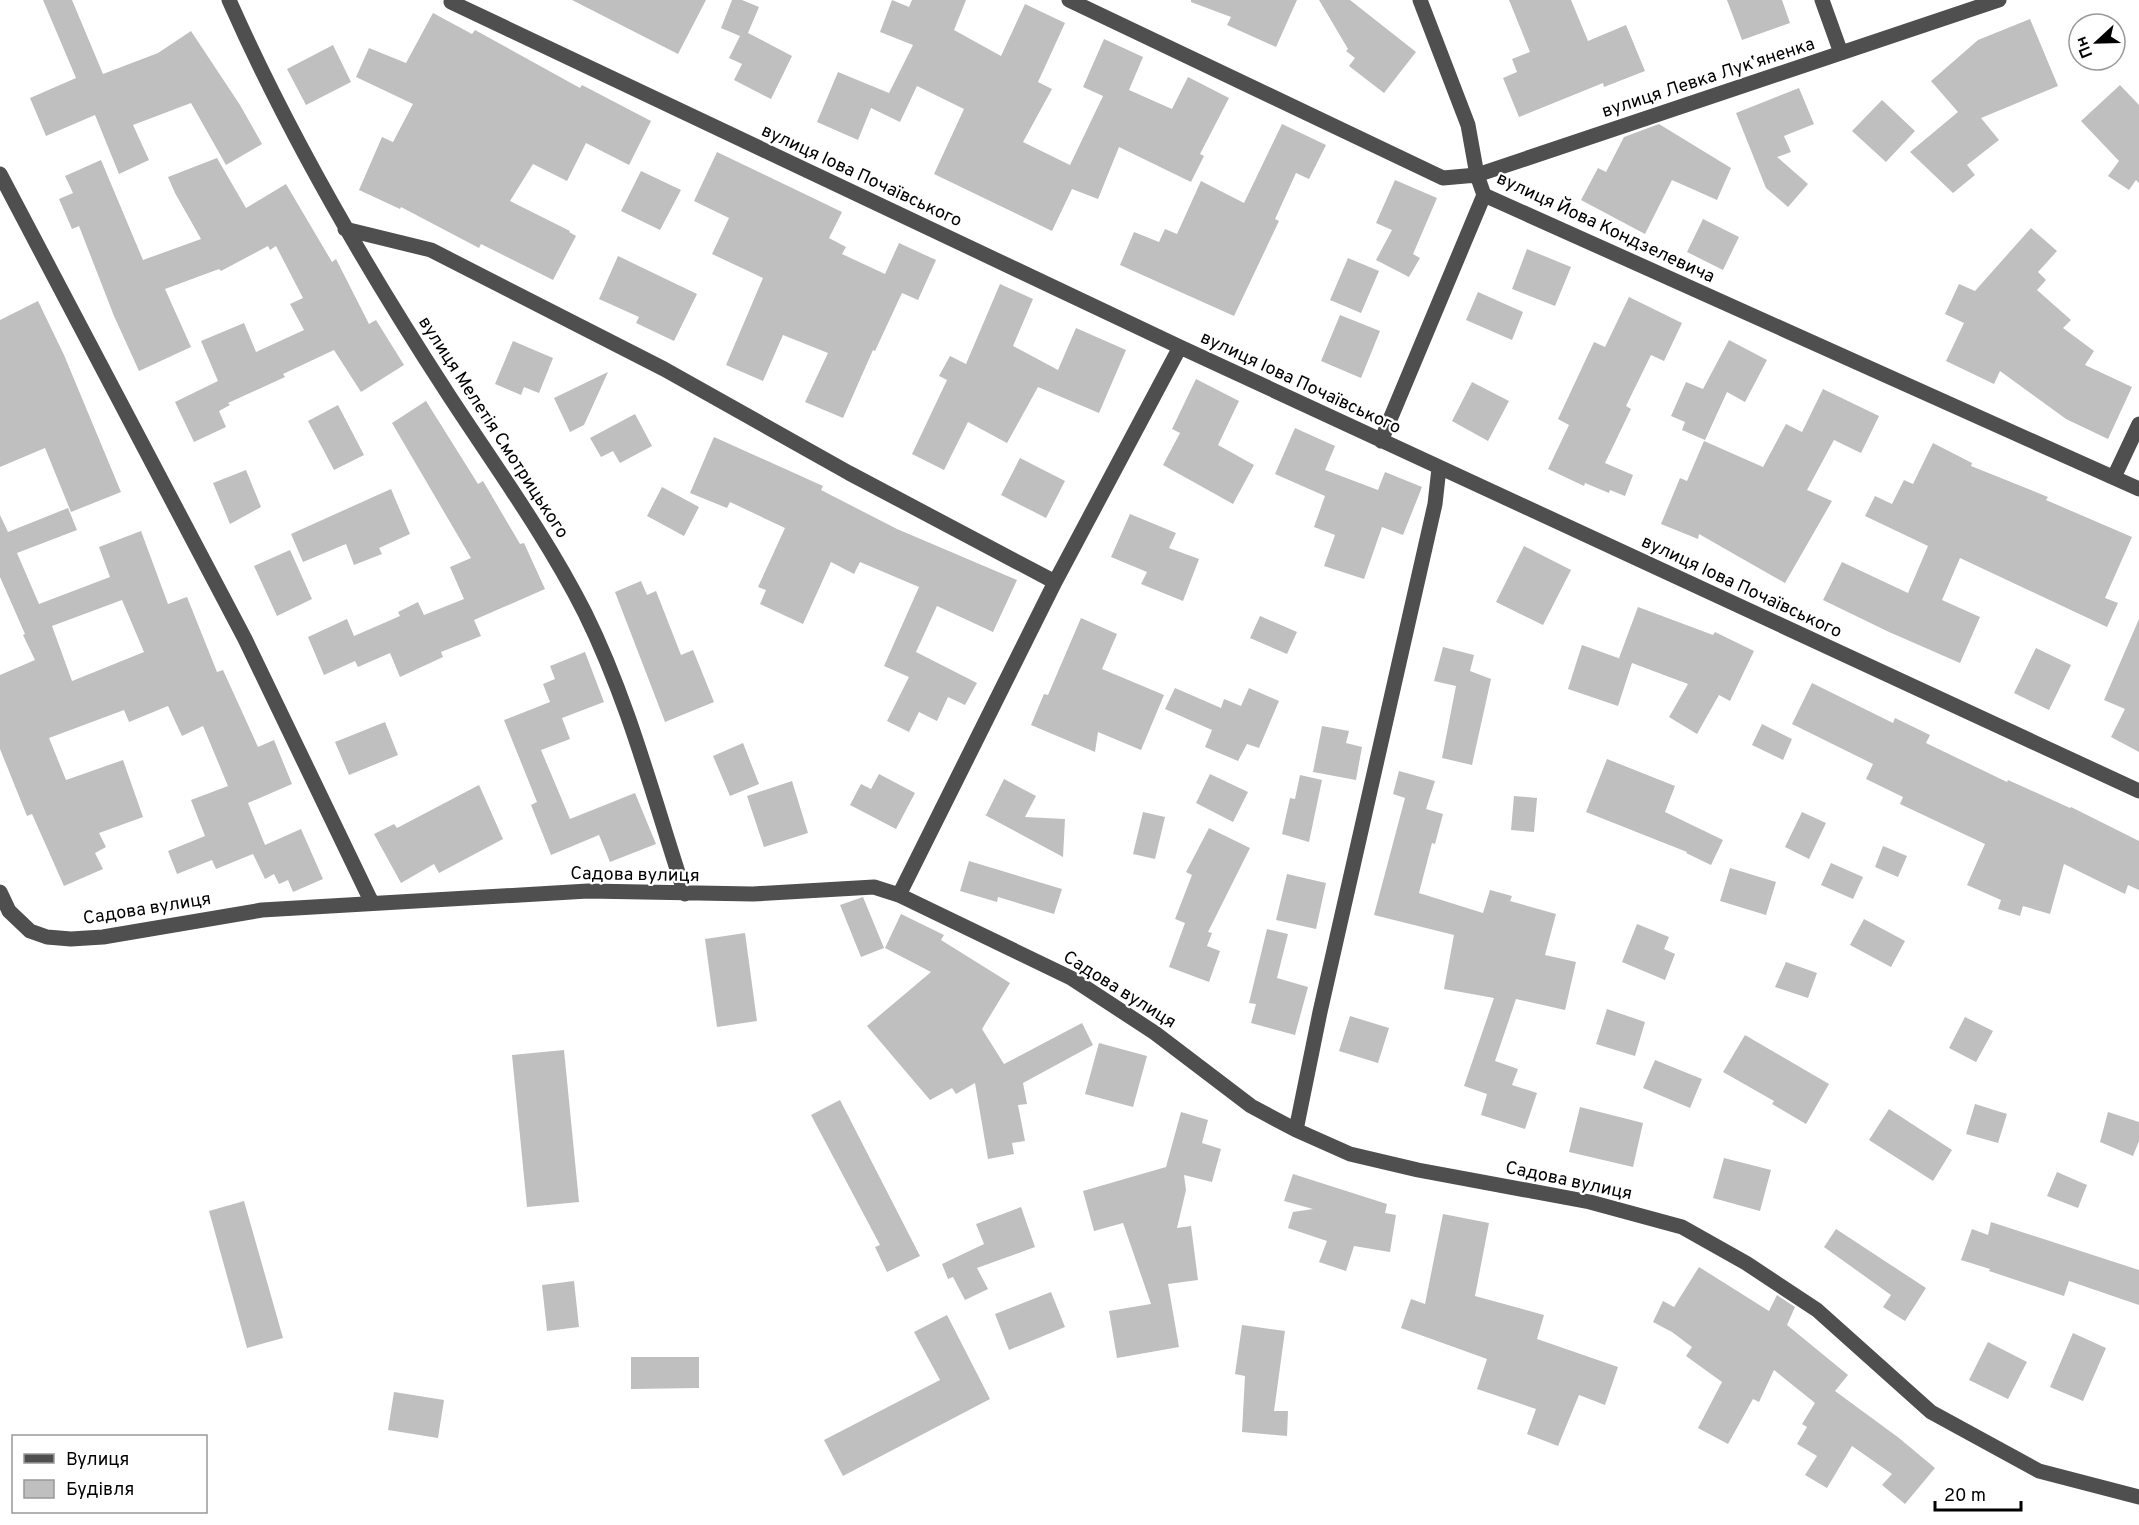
<svg xmlns="http://www.w3.org/2000/svg" width="2139" height="1525" font-family="Overpass,sans-serif">
<style>
.building{fill:#bfbfbf;fill-rule:evenodd}
.lines{fill:none;stroke-linecap:round;stroke-linejoin:round}
.minor{stroke:#4f4f4f;stroke-width:15}
.labels{text-anchor:middle;stroke-width:4.5;stroke-linejoin:round;paint-order:stroke}
.street-label{font-size:18px;fill:#000;stroke:#fff}
</style>
<rect width="100%" height="100%" fill="#fff"/>
<path class="building" d="M 43,0 L 72,0 L 103,74 L 158,53 L 191,31 L 240,105 L 262,144 L 226,165 L 191,103 L 133,125 L 149,160 L 119,174 L 95,115 L 46,136 L 30,98 L 76,78 Z
M 572,0 L 706,0 L 678,54 Z
M 732,0 L 742,0 L 759,7 L 748,33 L 792,56 L 771,99 L 734,80 L 742,64 L 729,58 L 740,36 L 721,28 Z
M 892,0 L 909,7 L 912,0 L 966,0 L 954,30 L 1001,56 L 1025,4 L 1065,23 L 1038,82 L 1052,89 L 1023,142 L 1070,165 L 1103,96 L 1083,87 L 1104,39 L 1143,57 L 1129,90 L 1172,109 L 1188,77 L 1229,98 L 1200,154 L 1204,156 L 1191,182 L 1119,147 L 1098,199 L 1072,189 L 1052,231 L 934,174 L 964,109 L 917,86 L 900,122 L 871,108 L 858,140 L 817,122 L 838,72 L 889,93 L 913,45 L 880,32 Z
M 1191,0 L 1297,0 L 1276,47 L 1227,25 L 1231,17 L 1191,2 Z
M 1319,0 L 1350,0 L 1416,52 L 1384,93 L 1349,66 L 1355,58 L 1346,51 L 1348,49 Z
M 1509,0 L 1571,0 L 1588,41 L 1626,25 L 1645,71 L 1604,87 L 1603,83 L 1519,117 L 1503,78 L 1517,72 L 1512,59 L 1530,52 Z
M 1727,0 L 1782,0 L 1790,23 L 1742,40 Z
M 433,13 L 472,34 L 475,30 L 580,88 L 582,85 L 651,121 L 629,165 L 586,143 L 567,181 L 533,164 L 510,201 L 570,231 L 569,232 L 576,236 L 553,280 L 481,244 L 479,248 L 401,207 L 400,209 L 359,190 L 382,137 L 393,142 L 413,104 L 356,77 L 369,48 L 406,63 Z
M 2030,19 L 2058,86 L 1981,118 L 1999,140 L 1967,165 L 1975,175 L 1953,193 L 1910,152 L 1958,112 L 1931,81 L 1978,40 Z
M 333,45 L 351,82 L 306,105 L 287,69 Z
M 2120,85 L 2139,105 L 2139,183 L 2136,180 L 2129,190 L 2108,176 L 2119,161 L 2081,121 Z
M 1799,88 L 1814,124 L 1784,136 L 1791,152 L 1777,157 L 1808,184 L 1788,207 L 1766,188 L 1736,113 Z
M 1882,100 L 1915,131 L 1886,162 L 1852,131 Z
M 1282,124 L 1326,145 L 1309,179 L 1296,173 L 1275,219 L 1279,221 L 1234,316 L 1120,265 L 1134,232 L 1159,242 L 1165,229 L 1177,234 L 1201,181 L 1244,203 Z
M 1659,124 L 1731,168 L 1717,200 L 1672,180 L 1645,234 L 1581,200 L 1598,168 L 1606,172 L 1624,137 Z
M 717,152 L 842,212 L 829,238 L 846,247 L 842,254 L 885,274 L 899,243 L 936,260 L 918,300 L 902,293 L 875,351 L 873,350 L 843,418 L 805,402 L 828,353 L 783,335 L 763,381 L 726,365 L 763,278 L 712,254 L 729,218 L 694,201 Z
M 217,158 L 246,208 L 286,184 L 332,262 L 336,259 L 369,324 L 376,320 L 404,365 L 361,392 L 334,350 L 283,374 L 285,377 L 228,403 L 230,405 L 219,411 L 226,427 L 194,442 L 175,402 L 218,381 L 201,341 L 244,323 L 256,352 L 304,330 L 290,304 L 303,298 L 276,246 L 270,250 L 268,246 L 221,271 L 219,269 L 165,289 L 191,347 L 139,371 L 114,316 L 79,226 L 72,229 L 59,199 L 73,193 L 65,176 L 101,160 L 143,260 L 201,239 L 175,193 L 168,177 Z
M 641,171 L 681,190 L 660,230 L 621,211 Z
M 1395,180 L 1437,198 L 1413,254 L 1420,258 L 1409,277 L 1376,260 L 1392,230 L 1376,223 Z
M 1703,219 L 1739,237 L 1723,270 L 1687,252 Z
M 2031,228 L 2057,251 L 2038,272 L 2046,280 L 2037,290 L 2071,320 L 2063,328 L 2094,351 L 2085,365 L 2132,387 L 2108,439 L 2066,419 L 2000,371 L 1994,384 L 1946,361 L 1964,323 L 1945,314 L 1959,284 L 1975,291 Z
M 1527,249 L 1571,267 L 1555,306 L 1512,289 Z
M 618,256 L 697,294 L 674,341 L 636,323 L 639,317 L 599,299 Z
M 1348,258 L 1379,271 L 1361,313 L 1330,300 Z
M 1000,284 L 1033,299 L 1013,346 L 1058,370 L 1076,328 L 1126,350 L 1099,413 L 1038,387 L 1007,443 L 968,422 L 944,470 L 912,454 L 947,380 L 939,376 L 950,356 L 966,364 Z
M 1478,292 L 1523,312 L 1512,340 L 1466,320 Z
M 1629,297 L 1682,323 L 1664,361 L 1651,355 L 1626,406 L 1631,409 L 1605,463 L 1633,475 L 1625,496 L 1610,490 L 1609,493 L 1585,483 L 1584,486 L 1548,469 L 1569,425 L 1558,419 L 1594,342 L 1605,347 Z
M 38,301 L 64,355 L 121,492 L 71,512 L 45,448 L 0,467 L 0,320 Z
M 1340,315 L 1380,331 L 1361,378 L 1321,361 Z
M 1729,340 L 1767,360 L 1745,402 L 1727,392 L 1705,440 L 1682,430 L 1685,422 L 1671,416 L 1686,382 L 1703,389 Z
M 513,341 L 553,358 L 539,393 L 524,387 L 521,395 L 495,384 Z
M 608,372 L 584,425 L 570,432 L 554,398 Z
M 1196,379 L 1239,401 L 1218,445 L 1254,465 L 1233,504 L 1163,465 L 1180,433 L 1172,429 Z
M 1472,382 L 1509,401 L 1488,441 L 1452,421 Z
M 1823,389 L 1879,416 L 1861,453 L 1834,440 L 1807,490 L 1832,501 L 1785,583 L 1699,534 L 1698,539 L 1661,524 L 1680,478 L 1687,481 L 1704,441 L 1763,467 L 1786,424 L 1802,432 Z
M 426,401 L 478,484 L 483,481 L 520,544 L 524,543 L 545,589 L 474,620 L 481,636 L 441,652 L 443,657 L 400,677 L 390,653 L 358,667 L 355,661 L 324,675 L 308,637 L 347,619 L 354,636 L 400,616 L 398,612 L 418,602 L 424,615 L 464,599 L 450,567 L 471,558 L 392,423 Z
M 338,405 L 364,455 L 334,470 L 308,421 Z
M 635,414 L 652,446 L 620,463 L 613,451 L 601,457 L 590,438 Z
M 1295,428 L 1335,446 L 1325,470 L 1378,490 L 1385,472 L 1422,487 L 1403,535 L 1382,527 L 1364,579 L 1324,566 L 1335,535 L 1314,527 L 1325,496 L 1275,474 Z
M 714,437 L 823,486 L 821,490 L 897,529 L 1017,580 L 993,632 L 937,606 L 916,652 L 977,683 L 965,705 L 948,697 L 937,721 L 919,712 L 909,732 L 887,721 L 909,677 L 884,666 L 919,587 L 860,562 L 854,574 L 831,562 L 803,624 L 760,604 L 766,590 L 758,587 L 785,528 L 730,502 L 727,508 L 690,493 Z
M 1933,443 L 1972,463 L 1971,466 L 2048,497 L 2046,500 L 2132,537 L 2105,598 L 2118,603 L 2107,627 L 1960,558 L 1942,600 L 1980,617 L 1960,663 L 1889,632 L 1823,600 L 1842,562 L 1908,593 L 1928,546 L 1865,516 L 1875,496 L 1892,504 L 1904,480 L 1913,484 Z
M 1020,458 L 1065,481 L 1046,518 L 1001,495 Z
M 246,470 L 261,507 L 230,524 L 213,483 Z
M 662,487 L 699,507 L 684,536 L 647,516 Z
M 391,489 L 410,534 L 379,548 L 382,554 L 354,565 L 346,544 L 303,562 L 291,534 Z
M 68,508 L 77,530 L 17,553 L 39,604 L 110,577 L 99,547 L 141,531 L 168,604 L 187,597 L 217,672 L 223,670 L 258,747 L 274,740 L 292,784 L 248,803 L 265,845 L 301,829 L 323,879 L 293,892 L 288,880 L 279,884 L 274,874 L 265,879 L 253,854 L 216,869 L 212,860 L 177,874 L 168,851 L 205,836 L 191,800 L 228,786 L 203,726 L 182,736 L 168,706 L 129,722 L 124,710 L 49,738 L 66,780 L 123,760 L 143,817 L 99,833 L 106,847 L 95,853 L 103,869 L 64,886 L 32,814 L 27,816 L 0,749 L 0,675 L 35,660 L 23,635 L 25,634 L 0,577 L 0,515 L 8,532 ZM 122,600 L 144,652 L 72,681 L 52,626 Z
M 1130,514 L 1176,533 L 1169,548 L 1199,559 L 1183,601 L 1141,584 L 1147,572 L 1111,557 Z
M 1524,546 L 1571,570 L 1543,625 L 1496,602 Z
M 290,550 L 312,599 L 277,616 L 254,566 Z
M 641,581 L 647,595 L 656,591 L 681,655 L 693,650 L 714,702 L 665,722 L 615,592 Z
M 1638,607 L 1713,635 L 1715,632 L 1754,651 L 1730,701 L 1719,695 L 1697,734 L 1669,717 L 1688,684 L 1632,663 L 1618,706 L 1568,689 L 1582,645 L 1621,659 L 1619,658 Z
M 1260,616 L 1297,632 L 1287,654 L 1250,638 Z
M 1081,618 L 1117,634 L 1102,669 L 1164,695 L 1141,750 L 1098,732 L 1095,752 L 1031,725 L 1044,694 L 1048,695 Z
M 2139,619 L 2139,752 L 2111,737 L 2125,709 L 2104,700 Z
M 1443,647 L 1474,655 L 1470,671 L 1491,679 L 1472,765 L 1442,758 L 1456,686 L 1434,681 Z
M 2036,648 L 2071,665 L 2049,710 L 2014,693 Z
M 585,652 L 604,702 L 562,718 L 570,739 L 541,750 L 570,819 L 635,793 L 656,844 L 610,862 L 599,835 L 551,855 L 531,805 L 537,802 L 504,720 L 550,702 L 543,684 L 555,679 L 550,666 Z
M 1812,683 L 1893,723 L 1895,718 L 1930,735 L 1926,743 L 2007,782 L 2008,780 L 2070,808 L 2071,807 L 2139,841 L 2139,890 L 2128,885 L 2125,894 L 2064,864 L 2050,914 L 2023,906 L 2020,916 L 1998,909 L 2001,900 L 1967,885 L 1985,844 L 1900,804 L 1903,797 L 1866,779 L 1873,764 L 1792,724 Z
M 1175,688 L 1221,708 L 1224,699 L 1241,706 L 1249,688 L 1279,701 L 1259,748 L 1247,744 L 1238,761 L 1205,747 L 1212,730 L 1165,709 Z
M 385,722 L 398,755 L 349,775 L 335,742 Z
M 1762,724 L 1792,739 L 1783,760 L 1752,745 Z
M 1322,726 L 1349,731 L 1346,743 L 1362,747 L 1356,780 L 1313,772 Z
M 743,743 L 759,784 L 730,796 L 713,756 Z
M 1607,759 L 1675,786 L 1665,812 L 1723,840 L 1711,865 L 1686,853 L 1687,852 L 1586,812 Z
M 1399,771 L 1435,781 L 1426,809 L 1443,814 L 1435,844 L 1432,843 L 1419,893 L 1483,913 L 1490,890 L 1512,896 L 1510,901 L 1556,914 L 1545,955 L 1576,962 L 1565,1010 L 1516,999 L 1495,1061 L 1518,1069 L 1512,1085 L 1537,1093 L 1525,1129 L 1481,1115 L 1487,1094 L 1464,1086 L 1494,998 L 1444,989 L 1454,935 L 1374,915 L 1405,798 L 1393,794 Z
M 879,774 L 915,793 L 896,829 L 850,805 L 861,784 L 871,789 Z
M 1210,774 L 1248,792 L 1233,822 L 1196,803 Z
M 1300,775 L 1322,780 L 1309,842 L 1282,834 L 1290,798 L 1295,799 Z
M 1004,779 L 1036,796 L 1025,817 L 1065,819 L 1063,857 L 983,814 L 986,815 Z
M 792,781 L 808,833 L 764,847 L 747,796 Z
M 479,785 L 503,839 L 439,873 L 434,864 L 401,883 L 374,834 L 394,824 L 397,828 Z
M 1514,796 L 1537,798 L 1534,832 L 1511,830 Z
M 1143,812 L 1165,817 L 1155,859 L 1133,854 Z
M 1802,812 L 1826,823 L 1809,859 L 1785,847 Z
M 1209,828 L 1250,848 L 1208,932 L 1212,933 L 1207,946 L 1220,951 L 1209,982 L 1169,967 L 1185,923 L 1175,919 L 1192,875 L 1186,872 Z
M 1883,846 L 1907,856 L 1898,877 L 1875,867 Z
M 969,861 L 1062,889 L 1054,914 L 998,897 L 997,902 L 960,891 Z
M 1831,863 L 1863,877 L 1853,899 L 1821,885 Z
M 1730,868 L 1776,882 L 1766,915 L 1720,901 Z
M 1287,874 L 1326,883 L 1316,929 L 1276,920 Z
M 863,897 L 884,948 L 861,957 L 840,905 Z
M 901,914 L 944,935 L 941,940 L 1010,983 L 982,1029 L 1004,1064 L 1082,1023 L 1093,1045 L 1023,1083 L 1027,1104 L 1018,1105 L 1025,1141 L 1012,1143 L 1014,1154 L 988,1159 L 975,1083 L 956,1094 L 952,1088 L 930,1100 L 867,1026 L 931,972 L 885,948 Z
M 1864,919 L 1905,941 L 1891,967 L 1850,945 Z
M 1637,924 L 1669,937 L 1664,949 L 1675,954 L 1665,980 L 1622,962 Z
M 1267,929 L 1288,934 L 1277,978 L 1308,987 L 1295,1035 L 1251,1023 L 1256,1004 L 1249,1003 Z
M 745,933 L 757,1021 L 717,1027 L 705,939 Z
M 1786,962 L 1817,973 L 1808,998 L 1775,987 Z
M 1607,1009 L 1645,1022 L 1635,1056 L 1596,1044 Z
M 1350,1016 L 1389,1028 L 1378,1063 L 1339,1051 Z
M 1965,1017 L 1993,1031 L 1976,1062 L 1949,1048 Z
M 1745,1035 L 1829,1084 L 1806,1124 L 1772,1104 L 1774,1101 L 1723,1072 Z
M 1099,1043 L 1147,1056 L 1133,1107 L 1085,1094 Z
M 564,1050 L 579,1202 L 527,1207 L 512,1055 Z
M 1655,1060 L 1702,1079 L 1690,1108 L 1643,1088 Z
M 840,1100 L 920,1256 L 887,1272 L 875,1247 L 880,1245 L 811,1115 Z
M 1975,1104 L 2007,1114 L 1998,1143 L 1966,1134 Z
M 1580,1107 L 1643,1123 L 1633,1167 L 1569,1152 Z
M 1889,1109 L 1952,1150 L 1933,1181 L 1869,1140 Z
M 1181,1112 L 1208,1120 L 1202,1143 L 1221,1149 L 1212,1182 L 1184,1175 L 1186,1190 L 1177,1228 L 1191,1226 L 1198,1280 L 1168,1284 L 1179,1347 L 1117,1358 L 1109,1311 L 1151,1304 L 1123,1223 L 1094,1231 L 1083,1191 L 1166,1167 Z
M 2108,1112 L 2139,1122 L 2139,1141 L 2133,1156 L 2100,1142 Z
M 1724,1158 L 1771,1170 L 1760,1211 L 1713,1198 Z
M 2057,1172 L 2087,1185 L 2078,1208 L 2047,1196 Z
M 1293,1174 L 1387,1204 L 1385,1213 L 1396,1215 L 1390,1252 L 1354,1246 L 1346,1271 L 1319,1262 L 1327,1241 L 1288,1228 L 1293,1212 L 1313,1209 L 1284,1201 Z
M 244,1201 L 283,1338 L 247,1348 L 209,1211 Z
M 1021,1207 L 1035,1247 L 977,1268 L 988,1289 L 965,1300 L 953,1277 L 948,1279 L 942,1264 L 984,1244 L 976,1224 Z
M 1443,1214 L 1489,1223 L 1475,1296 L 1544,1315 L 1537,1339 L 1618,1367 L 1605,1405 L 1579,1395 L 1558,1446 L 1527,1434 L 1536,1409 L 1477,1389 L 1487,1359 L 1401,1328 L 1411,1299 L 1425,1304 Z
M 1991,1222 L 2139,1270 L 2139,1305 L 2069,1281 L 2064,1296 L 1989,1271 L 1990,1269 L 1961,1260 L 1972,1229 L 1988,1235 Z
M 1836,1229 L 1926,1288 L 1905,1321 L 1883,1307 L 1891,1295 L 1824,1247 Z
M 1699,1267 L 1769,1311 L 1777,1295 L 1795,1307 L 1787,1325 L 1848,1375 L 1835,1391 L 1899,1438 L 1935,1468 L 1905,1504 L 1882,1485 L 1892,1474 L 1852,1446 L 1827,1488 L 1805,1475 L 1817,1456 L 1797,1444 L 1807,1427 L 1802,1424 L 1815,1403 L 1774,1370 L 1759,1402 L 1753,1399 L 1728,1444 L 1698,1428 L 1722,1382 L 1686,1356 L 1692,1347 L 1672,1332 L 1653,1322 L 1663,1301 L 1674,1307 Z
M 574,1281 L 579,1327 L 547,1331 L 542,1285 Z
M 1051,1292 L 1065,1327 L 1009,1350 L 995,1314 Z
M 947,1315 L 990,1399 L 843,1476 L 824,1440 L 940,1380 L 914,1332 Z
M 1242,1325 L 1285,1331 L 1274,1411 L 1288,1411 L 1287,1436 L 1242,1432 L 1245,1376 L 1235,1374 Z
M 2073,1333 L 2106,1348 L 2083,1401 L 2050,1387 Z
M 1988,1342 L 2027,1362 L 2008,1399 L 1969,1380 Z
M 631,1357 L 699,1357 L 699,1388 L 631,1389 Z
M 394,1392 L 444,1400 L 438,1438 L 388,1430 Z"/>
<g class="lines">
<path class="minor" d="M 229,0 C 290,138 366,268 448,394 C 495,466 546,536 585,613 C 629,702 654,800 685,894
M 1069,0 L 1443,178 L 1477,175 L 1484,195 L 2139,489
M 1420,0 L 1468,125 L 1477,175 L 1999,0
M 1822,0 L 1841,53
M 451,2 L 1180,347 L 2139,791
M 0,174 L 245,639 L 372,903
M 345,229 L 431,250 L 664,369 L 849,473 L 1055,582
M 1381,441 L 1484,195
M 2114,477 L 2139,424
M 0,892 L 9,911 L 30,931 L 47,937 L 71,939 L 103,937 L 262,910 L 588,891 L 753,894 L 874,887 L 899,895 L 1071,978 L 1155,1033 L 1251,1106 L 1296,1130 L 1350,1154 L 1418,1170 L 1590,1202 L 1682,1227 L 1746,1263 L 1817,1310 L 1931,1412 L 2039,1471 L 2139,1497
M 899,895 L 1055,582 L 1180,347
M 1296,1130 L 1320,1012 L 1435,504 L 1439,468"/>
</g>
<g class="labels">
<g class="street-label">
<text transform="translate(1708 77) rotate(-18)" y="6">вулиця Левка Лукʼяненка</text>
<text transform="translate(862 175) rotate(25)" y="6">вулиця Іова Почаївського</text>
<text transform="translate(1606 227) rotate(25)" y="6">вулиця Йова Кондзелевича</text>
<text transform="translate(1301 382) rotate(25)" y="6">вулиця Іова Почаївського</text>
<text transform="translate(494 427) rotate(57)" y="6">вулиця Мелетія Смотрицького</text>
<text transform="translate(1742 586) rotate(25)" y="6">вулиця Іова Почаївського</text>
<text transform="translate(635 874) rotate(1)" y="6">Садова вулиця</text>
<text transform="translate(147 908) rotate(-9)" y="6">Садова вулиця</text>
<text transform="translate(1120 989) rotate(32)" y="6">Садова вулиця</text>
<text transform="translate(1569 1180) rotate(12)" y="6">Садова вулиця</text>
</g>
</g>
<rect x="12" y="1435" width="195" height="78" fill="#ffffff" stroke="#999999" stroke-width="1.5"/>
<rect x="24" y="1454" width="30" height="9" fill="#4f4f4f" stroke="#999999" stroke-width="1.5"/>
<text x="66" y="1465" font-size="18" fill="#000000">Вулиця</text>
<rect x="24" y="1480" width="30" height="18" fill="#bfbfbf" stroke="#999999" stroke-width="1.5"/>
<text x="66" y="1495" font-size="18" fill="#000000">Будівля</text>
<g transform="translate(2097 42) rotate(248)"><circle r="28" fill="#ffffff" stroke="#999999" stroke-width="1.5"/>
<path d="M0-4.5L10 22L0 15L-10 22Z" fill="#000000"/>
<text y="-9" font-size="16" font-weight="bold" text-anchor="middle" fill="#000000">Пн</text>
</g>
<path d="M1935 1501v9h86v-9" fill="none" stroke="#000000" stroke-width="3"/>
<text x="1944" y="1501" font-size="18" fill="#000000" stroke="#ffffff" stroke-width="4.5" paint-order="stroke">20 m</text>
</svg>
